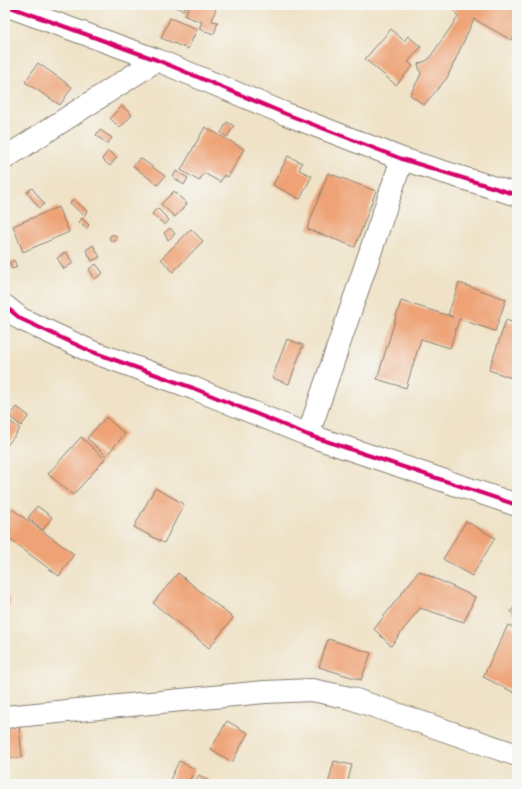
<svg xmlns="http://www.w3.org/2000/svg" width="522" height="789" font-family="Itim,sans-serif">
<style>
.building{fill:#eea275}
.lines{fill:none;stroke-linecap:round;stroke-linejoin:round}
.minor-casing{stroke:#867f71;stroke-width:24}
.minor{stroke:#fff;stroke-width:22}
.cycleway-casing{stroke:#f6f6f2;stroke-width:6}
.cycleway{stroke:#d6006c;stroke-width:4}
</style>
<rect width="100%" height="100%" fill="#f6f6f2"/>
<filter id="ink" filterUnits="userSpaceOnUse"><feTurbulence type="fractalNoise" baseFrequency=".025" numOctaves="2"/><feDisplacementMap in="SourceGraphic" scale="8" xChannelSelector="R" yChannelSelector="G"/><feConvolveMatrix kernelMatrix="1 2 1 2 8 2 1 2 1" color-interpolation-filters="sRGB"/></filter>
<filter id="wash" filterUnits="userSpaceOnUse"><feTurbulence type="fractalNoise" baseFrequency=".012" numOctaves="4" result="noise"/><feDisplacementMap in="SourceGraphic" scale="16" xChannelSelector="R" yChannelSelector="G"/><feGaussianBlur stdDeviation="0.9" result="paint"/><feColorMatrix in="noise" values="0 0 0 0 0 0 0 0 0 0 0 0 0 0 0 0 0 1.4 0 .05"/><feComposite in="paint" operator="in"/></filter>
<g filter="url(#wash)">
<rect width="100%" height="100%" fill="#efe2c6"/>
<g id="blocks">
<path class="building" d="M 168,5 L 186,5 L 184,10 Z
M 189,5 L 217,5 L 212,21 L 218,22 L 214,34 L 199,29 L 202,22 L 185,16 Z
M 452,5 L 514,5 L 517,7 L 517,31 L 511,40 L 474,19 L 447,78 L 424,105 L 410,95 L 421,74 L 418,64 L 428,60 L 458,17 Z
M 170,18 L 197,29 L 188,49 L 161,38 Z
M 391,29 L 404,41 L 408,36 L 421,47 L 408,62 L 413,66 L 396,85 L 365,59 Z
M 38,63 L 72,87 L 60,105 L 25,82 Z
M 122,106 L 132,115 L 120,128 L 110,118 Z
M 227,122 L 234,126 L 227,137 L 221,133 Z
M 205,127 L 244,149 L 228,177 L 224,175 L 220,182 L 204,173 L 199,181 L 181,170 Z
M 100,130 L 112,138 L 107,144 L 96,135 Z
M 108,151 L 117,157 L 110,166 L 102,159 Z
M 288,156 L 302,163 L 299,170 L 312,176 L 300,199 L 273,185 Z
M 140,158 L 165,176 L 158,185 L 133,166 Z
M 176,171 L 188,178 L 184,185 L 173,177 Z
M 328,173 L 376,191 L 355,247 L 307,229 Z
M 32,188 L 44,204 L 39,208 L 27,192 Z
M 174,191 L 187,204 L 175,217 L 161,204 Z
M 74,199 L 87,211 L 84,216 L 70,203 Z
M 58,207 L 69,232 L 23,252 L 13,226 Z
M 157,208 L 169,220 L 165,225 L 152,214 Z
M 82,218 L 89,225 L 86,229 L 79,222 Z
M 170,228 L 175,234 L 168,240 L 164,233 Z
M 191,229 L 203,241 L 173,272 L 161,259 Z
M109.5 238a3.5 3.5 0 1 1 7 0a3.5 3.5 0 1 1-7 0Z
M 93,245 L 100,257 L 92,261 L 86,250 Z
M 66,252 L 73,263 L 64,269 L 57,258 Z
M 14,260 L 17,267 L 12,269 L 9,263 Z
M 96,264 L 103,273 L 95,279 L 89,269 Z
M 459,283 L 506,299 L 495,331 L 459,319 L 450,348 L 421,339 L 406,388 L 377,379 L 401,301 L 453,317 L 448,315 Z
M 506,320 L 517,324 L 517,380 L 489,370 Z
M 287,339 L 303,345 L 289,384 L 272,378 Z
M 17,407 L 29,416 L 21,426 L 10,417 Z
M 106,417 L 125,434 L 106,456 L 87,438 Z
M 7,419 L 20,429 L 5,448 L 5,422 Z
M 81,437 L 105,459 L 73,495 L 48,474 Z
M 155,488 L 184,504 L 164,543 L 134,527 Z
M 37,506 L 52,517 L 43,530 L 28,518 Z
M 12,509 L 74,554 L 59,576 L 5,536 L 5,519 Z
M 466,521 L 495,538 L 472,576 L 443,559 Z
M 419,571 L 475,597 L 464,622 L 420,608 L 391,646 L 374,629 Z
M 178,573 L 233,618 L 209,648 L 153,603 Z
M 5,593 L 10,600 L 9,607 L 5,611 Z
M 517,602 L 517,616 L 511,612 Z
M 508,625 L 517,629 L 517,694 L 483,677 Z
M 328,639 L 371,653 L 361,680 L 319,667 Z
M 227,721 L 248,733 L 232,762 L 211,749 Z
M 19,725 L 22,757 L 5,759 L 5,726 Z
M 179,761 L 195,769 L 188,784 L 168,784 Z
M 334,761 L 352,765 L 347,784 L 328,784 Z
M 199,775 L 214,784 L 194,784 Z"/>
</g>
</g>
<g filter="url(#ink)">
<use href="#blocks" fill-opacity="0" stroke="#867f71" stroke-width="1"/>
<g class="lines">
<g class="minor-casing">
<path id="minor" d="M 5,5 L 157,60 L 286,114 L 402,159 L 517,195
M 5,158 L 157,60
M 5,306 L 21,319 L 90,351 L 193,388 L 308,435 L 517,505
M 308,435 L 402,159
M 5,717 L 265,692 L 312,690 L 350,698 L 517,755"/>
</g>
<use href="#minor" class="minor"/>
<g class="cycleway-casing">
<path id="cycleway" d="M 5,5 L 157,60 L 286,114 L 402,159 L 517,195
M 5,306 L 21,319 L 90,351 L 193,388 L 308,435 L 517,505"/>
</g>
<use href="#cycleway" class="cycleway"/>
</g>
</g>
<rect width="522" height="789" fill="none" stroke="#f6f6f2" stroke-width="20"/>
</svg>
